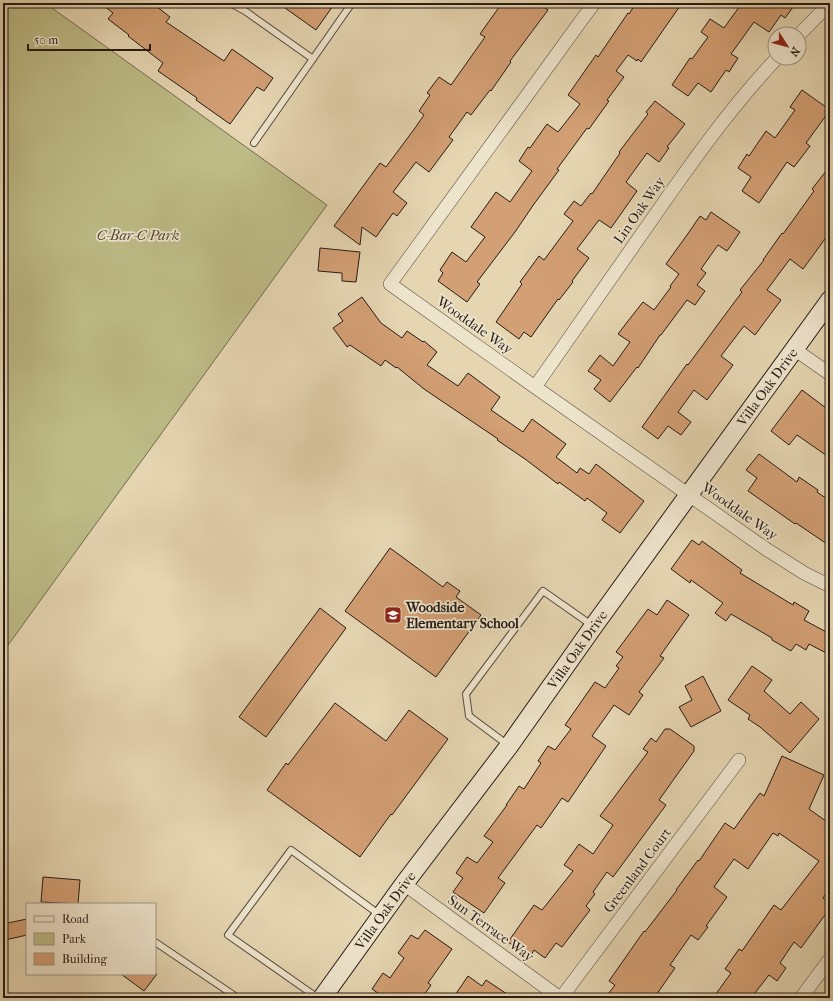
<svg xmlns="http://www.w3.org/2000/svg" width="833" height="1001" font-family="'IM FELL French Canon',serif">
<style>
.green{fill:#bdbb86;stroke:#716b4e}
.building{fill:#d39f74;stroke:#251b15}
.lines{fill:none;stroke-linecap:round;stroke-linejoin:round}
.lane-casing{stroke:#554a3c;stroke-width:8}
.street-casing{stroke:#554a3c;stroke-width:14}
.secondary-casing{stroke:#251b15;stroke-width:20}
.lane{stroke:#eee4cc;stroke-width:6}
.street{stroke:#eee4cc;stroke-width:13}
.secondary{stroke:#eee4cc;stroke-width:18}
.labels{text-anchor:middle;stroke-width:3.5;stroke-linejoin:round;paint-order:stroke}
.street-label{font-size:14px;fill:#251b15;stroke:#eee4cc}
.park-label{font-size:14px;font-style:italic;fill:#534b37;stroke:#eee4cc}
.poi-label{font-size:14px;font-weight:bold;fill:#251b15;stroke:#eee4cc;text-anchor:start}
</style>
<rect width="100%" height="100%" fill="#e5d5b1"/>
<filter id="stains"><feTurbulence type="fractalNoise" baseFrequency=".005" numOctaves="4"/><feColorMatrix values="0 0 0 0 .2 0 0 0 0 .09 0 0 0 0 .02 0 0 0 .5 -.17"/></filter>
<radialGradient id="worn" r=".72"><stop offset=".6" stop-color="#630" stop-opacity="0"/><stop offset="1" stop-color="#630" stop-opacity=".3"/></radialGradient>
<path class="green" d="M 3,3 L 45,3 L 327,205 L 3,652 Z"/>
<path class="building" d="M 100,3 L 152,3 L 170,17 L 166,22 L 224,61 L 232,49 L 273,78 L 264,91 L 257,87 L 230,124 L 196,100 L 197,98 L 158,71 L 163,63 L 128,36 L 129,35 L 108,19 L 113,13 Z
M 278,3 L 335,3 L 316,30 Z
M 502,3 L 538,3 L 548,10 L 510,61 L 511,62 L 491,91 L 490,90 L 471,115 L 467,112 L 449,137 L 453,140 L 429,172 L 416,162 L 393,192 L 407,203 L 397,216 L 393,213 L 376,237 L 362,227 L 360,245 L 334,226 L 380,163 L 386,167 L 415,128 L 424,115 L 419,111 L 430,95 L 427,93 L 439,77 L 451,85 L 485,37 L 480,34 Z
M 636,3 L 682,3 L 641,62 L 638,59 L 637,61 L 628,55 L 616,71 L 624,77 L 607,100 L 609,101 L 589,129 L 587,128 L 557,169 L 559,170 L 534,204 L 515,232 L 477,282 L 480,284 L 467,302 L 438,281 L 443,273 L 440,270 L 452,252 L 466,262 L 485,237 L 471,227 L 496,192 L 510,202 L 532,171 L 519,161 L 528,147 L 530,148 L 547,124 L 558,132 L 580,104 L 568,95 L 596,55 L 598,57 L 628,13 L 629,14 Z
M 742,3 L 796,3 L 785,18 L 781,15 L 769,32 L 754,22 L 731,54 L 738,58 L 729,72 L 726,70 L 711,92 L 698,83 L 688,96 L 672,85 L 690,58 L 692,59 L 708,37 L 701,32 L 710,19 L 724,28 Z
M 802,90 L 830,110 L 806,143 L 810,146 L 794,167 L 787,162 L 759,203 L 742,191 L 751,177 L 738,168 L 747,154 L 749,156 L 766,131 L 775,138 L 795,110 L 790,107 Z
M 655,101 L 685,124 L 667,147 L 669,148 L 659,162 L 647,153 L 626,182 L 637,191 L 611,228 L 599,220 L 577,249 L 589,258 L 572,281 L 573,282 L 559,300 L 558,299 L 531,337 L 524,332 L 519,339 L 496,322 L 522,284 L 520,282 L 539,256 L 544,260 L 573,221 L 564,214 L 574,201 L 581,206 L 591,193 L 592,194 L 620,153 L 619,152 L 648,114 L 646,112 Z
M 830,166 L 830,232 L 803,269 L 790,259 L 778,275 L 767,290 L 781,300 L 755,335 L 744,326 L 721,356 L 733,365 L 707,400 L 694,390 L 678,412 L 691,422 L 681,435 L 668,426 L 658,439 L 642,427 L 687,364 L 688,365 L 716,327 L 742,292 L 740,290 L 764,260 L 763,260 L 782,233 L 783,234 L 814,191 L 812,189 Z
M 711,212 L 740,232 L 727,251 L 718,245 L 701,269 L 706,273 L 697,285 L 705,291 L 695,305 L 687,300 L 661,335 L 660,335 L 638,368 L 637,367 L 610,402 L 594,389 L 601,380 L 588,371 L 600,355 L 613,366 L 630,342 L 618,334 L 628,321 L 643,302 L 654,310 L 671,287 L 670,286 L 679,274 L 666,264 L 687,235 L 700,216 L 706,220 Z
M 320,248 L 360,252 L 356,282 L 342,281 L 342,273 L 318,271 Z
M 362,297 L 381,323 L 402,338 L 407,331 L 423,342 L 424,341 L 437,352 L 427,365 L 458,386 L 468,373 L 500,397 L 491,410 L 523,432 L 532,419 L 566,444 L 556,457 L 577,473 L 580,468 L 589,474 L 596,464 L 644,501 L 620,533 L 602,520 L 607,513 L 587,498 L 585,501 L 559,482 L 558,484 L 525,459 L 497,440 L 498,439 L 424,389 L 397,367 L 396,368 L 385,360 L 381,366 L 350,345 L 347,347 L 333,328 L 343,321 L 338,314 Z
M 802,390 L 830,411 L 830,458 L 797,435 L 789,445 L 771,431 Z
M 759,454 L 797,482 L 799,477 L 818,490 L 817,492 L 830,501 L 830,546 L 796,523 L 795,524 L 748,491 L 757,478 L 746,470 Z
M 692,540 L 699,545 L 702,541 L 742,570 L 740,573 L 793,605 L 794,602 L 809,611 L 804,620 L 830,634 L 830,655 L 809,644 L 806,650 L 796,644 L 791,651 L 772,640 L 772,638 L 731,614 L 726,621 L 715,613 L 723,603 L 691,580 L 690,583 L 671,569 Z
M 390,548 L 443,587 L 447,582 L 460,591 L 456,597 L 481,615 L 436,677 L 345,611 Z
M 667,600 L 689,615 L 660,656 L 664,658 L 639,692 L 643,695 L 629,715 L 614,705 L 607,715 L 592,736 L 606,746 L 568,802 L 562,798 L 541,828 L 537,825 L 498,878 L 505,883 L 484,913 L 453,892 L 463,878 L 456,873 L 467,857 L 477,863 L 493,842 L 484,836 L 507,805 L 506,805 L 519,786 L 524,789 L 541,763 L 538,761 L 548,746 L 555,750 L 571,729 L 565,725 L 595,682 L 605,688 L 619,668 L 616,666 L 623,657 L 616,652 L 648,609 L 657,615 Z
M 320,608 L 346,628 L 266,737 L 239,717 Z
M 752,666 L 772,680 L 764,691 L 790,714 L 801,702 L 819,719 L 790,753 L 760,727 L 748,719 L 750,715 L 728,700 Z
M 703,676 L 721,711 L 691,727 L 679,707 L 692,700 L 685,686 Z
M 335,703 L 386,741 L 409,710 L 448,739 L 392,815 L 391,814 L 360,857 L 267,790 L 286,763 L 288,765 Z
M 665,729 L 670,729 L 694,746 L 694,751 L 659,800 L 666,805 L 613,877 L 607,872 L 593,892 L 595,894 L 586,906 L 590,910 L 562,947 L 556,943 L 545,958 L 534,950 L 530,957 L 508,942 L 534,905 L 542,910 L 573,871 L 564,865 L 579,844 L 593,854 L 613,825 L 600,816 L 648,752 L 643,749 L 651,738 L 656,742 Z
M 782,756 L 824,775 L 809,809 L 830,824 L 830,888 L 823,898 L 830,904 L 830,908 L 801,948 L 794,942 L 780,963 L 786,968 L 777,981 L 769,975 L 751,998 L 713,998 L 731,973 L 725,969 L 739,949 L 742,951 L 774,905 L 781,910 L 819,861 L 779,833 L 778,836 L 773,833 L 748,869 L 734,859 L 714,887 L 727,897 L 706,926 L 708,927 L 698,940 L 691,935 L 670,965 L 675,968 L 654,998 L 605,998 L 615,985 L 609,981 L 644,931 L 645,932 L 677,890 L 676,890 L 698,860 L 699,861 L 725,823 L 734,829 L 760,793 L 764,796 Z
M 43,877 L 80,880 L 78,904 L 41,902 Z
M 27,919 L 27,935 L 5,940 L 3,933 L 3,924 Z
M 425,930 L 452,949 L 428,983 L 431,985 L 422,998 L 385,998 L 372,989 L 383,973 L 390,978 L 404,958 L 398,953 L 411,935 L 418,939 Z
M 121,974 L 157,974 L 144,991 Z
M 468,976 L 482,986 L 486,980 L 513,998 L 453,998 Z"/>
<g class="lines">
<g class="lane-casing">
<path id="lane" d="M 228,3 L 234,5 L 245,11 L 313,59
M 254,143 L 352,3
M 508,745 L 469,716 L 466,694 L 543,591 L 593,626
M 155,942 L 238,998
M 318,998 L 228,935 L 291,850 L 380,915"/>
</g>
<g class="street-casing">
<path id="street" d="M 594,3 L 390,284 L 535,387 L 766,549 L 804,573 L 830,586
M 799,35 L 830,3
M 794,349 L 830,374
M 535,387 C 572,334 609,281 646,228 C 687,169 728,110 777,58
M 404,884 L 560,998
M 561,998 L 739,760
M 801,998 L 830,959"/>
</g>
<g class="secondary-casing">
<g id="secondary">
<path id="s1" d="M 322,998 L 404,884 L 509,746 L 593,627 L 830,300"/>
</g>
</g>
<use href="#lane" class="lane"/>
<use href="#street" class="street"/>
<use href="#secondary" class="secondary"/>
</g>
<defs>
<g id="school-square" transform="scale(0.9)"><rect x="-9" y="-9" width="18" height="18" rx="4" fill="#8f2418" stroke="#eee4cc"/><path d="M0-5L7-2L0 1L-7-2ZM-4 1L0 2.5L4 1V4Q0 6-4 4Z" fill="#fff"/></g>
</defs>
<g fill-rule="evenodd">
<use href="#school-square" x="393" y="615"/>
</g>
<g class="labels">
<g class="street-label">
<text transform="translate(639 210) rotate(-55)" y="5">Lin Oak Way</text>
<text transform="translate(475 325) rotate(35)" y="5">Wooddale Way</text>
<text dy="5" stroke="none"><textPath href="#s1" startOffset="756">Villa Oak Drive</textPath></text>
<text transform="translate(740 511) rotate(35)" y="5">Wooddale Way</text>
<text dy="5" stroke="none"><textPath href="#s1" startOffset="432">Villa Oak Drive</textPath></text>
<text transform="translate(637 870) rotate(-53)" y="5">Greenland Court</text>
<text dy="5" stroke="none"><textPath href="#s1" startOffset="108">Villa Oak Drive</textPath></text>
<text transform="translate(491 928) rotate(36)" y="5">Sun Terrace Way</text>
</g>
<g class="park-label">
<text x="138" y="240">C-Bar-C Park</text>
</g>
<g class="poi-label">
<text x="406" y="612">Woodside<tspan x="406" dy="16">Elementary School</tspan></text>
</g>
</g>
<rect width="833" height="1001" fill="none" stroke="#e5d5b1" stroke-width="16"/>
<rect x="4" y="4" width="825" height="993" fill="none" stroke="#251b15" stroke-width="2"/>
<rect x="8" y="8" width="817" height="985" fill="none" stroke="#251b15"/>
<rect x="26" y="903" width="130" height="72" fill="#eee4cc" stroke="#9e9483"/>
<rect x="34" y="916" width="20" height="6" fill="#eee4cc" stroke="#9e9483"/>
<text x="62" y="923" font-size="12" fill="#251b15">Road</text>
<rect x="34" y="933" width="20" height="12" fill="#bdbb86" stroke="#9e9483"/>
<text x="62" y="943" font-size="12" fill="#251b15">Park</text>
<rect x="34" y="953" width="20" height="12" fill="#d39f74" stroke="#9e9483"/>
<text x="62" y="963" font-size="12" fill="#251b15">Building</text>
<g transform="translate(787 46) rotate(126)"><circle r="19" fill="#eee4cc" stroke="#9e9483"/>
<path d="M0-3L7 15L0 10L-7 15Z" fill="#8f2418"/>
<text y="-6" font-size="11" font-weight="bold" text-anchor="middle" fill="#251b15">N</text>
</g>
<path d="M28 44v6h122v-6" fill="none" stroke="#251b15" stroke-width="2"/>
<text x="34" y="44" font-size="12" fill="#251b15" stroke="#eee4cc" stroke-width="3" paint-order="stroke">50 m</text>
<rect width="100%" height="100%" filter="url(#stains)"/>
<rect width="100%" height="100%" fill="url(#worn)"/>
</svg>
